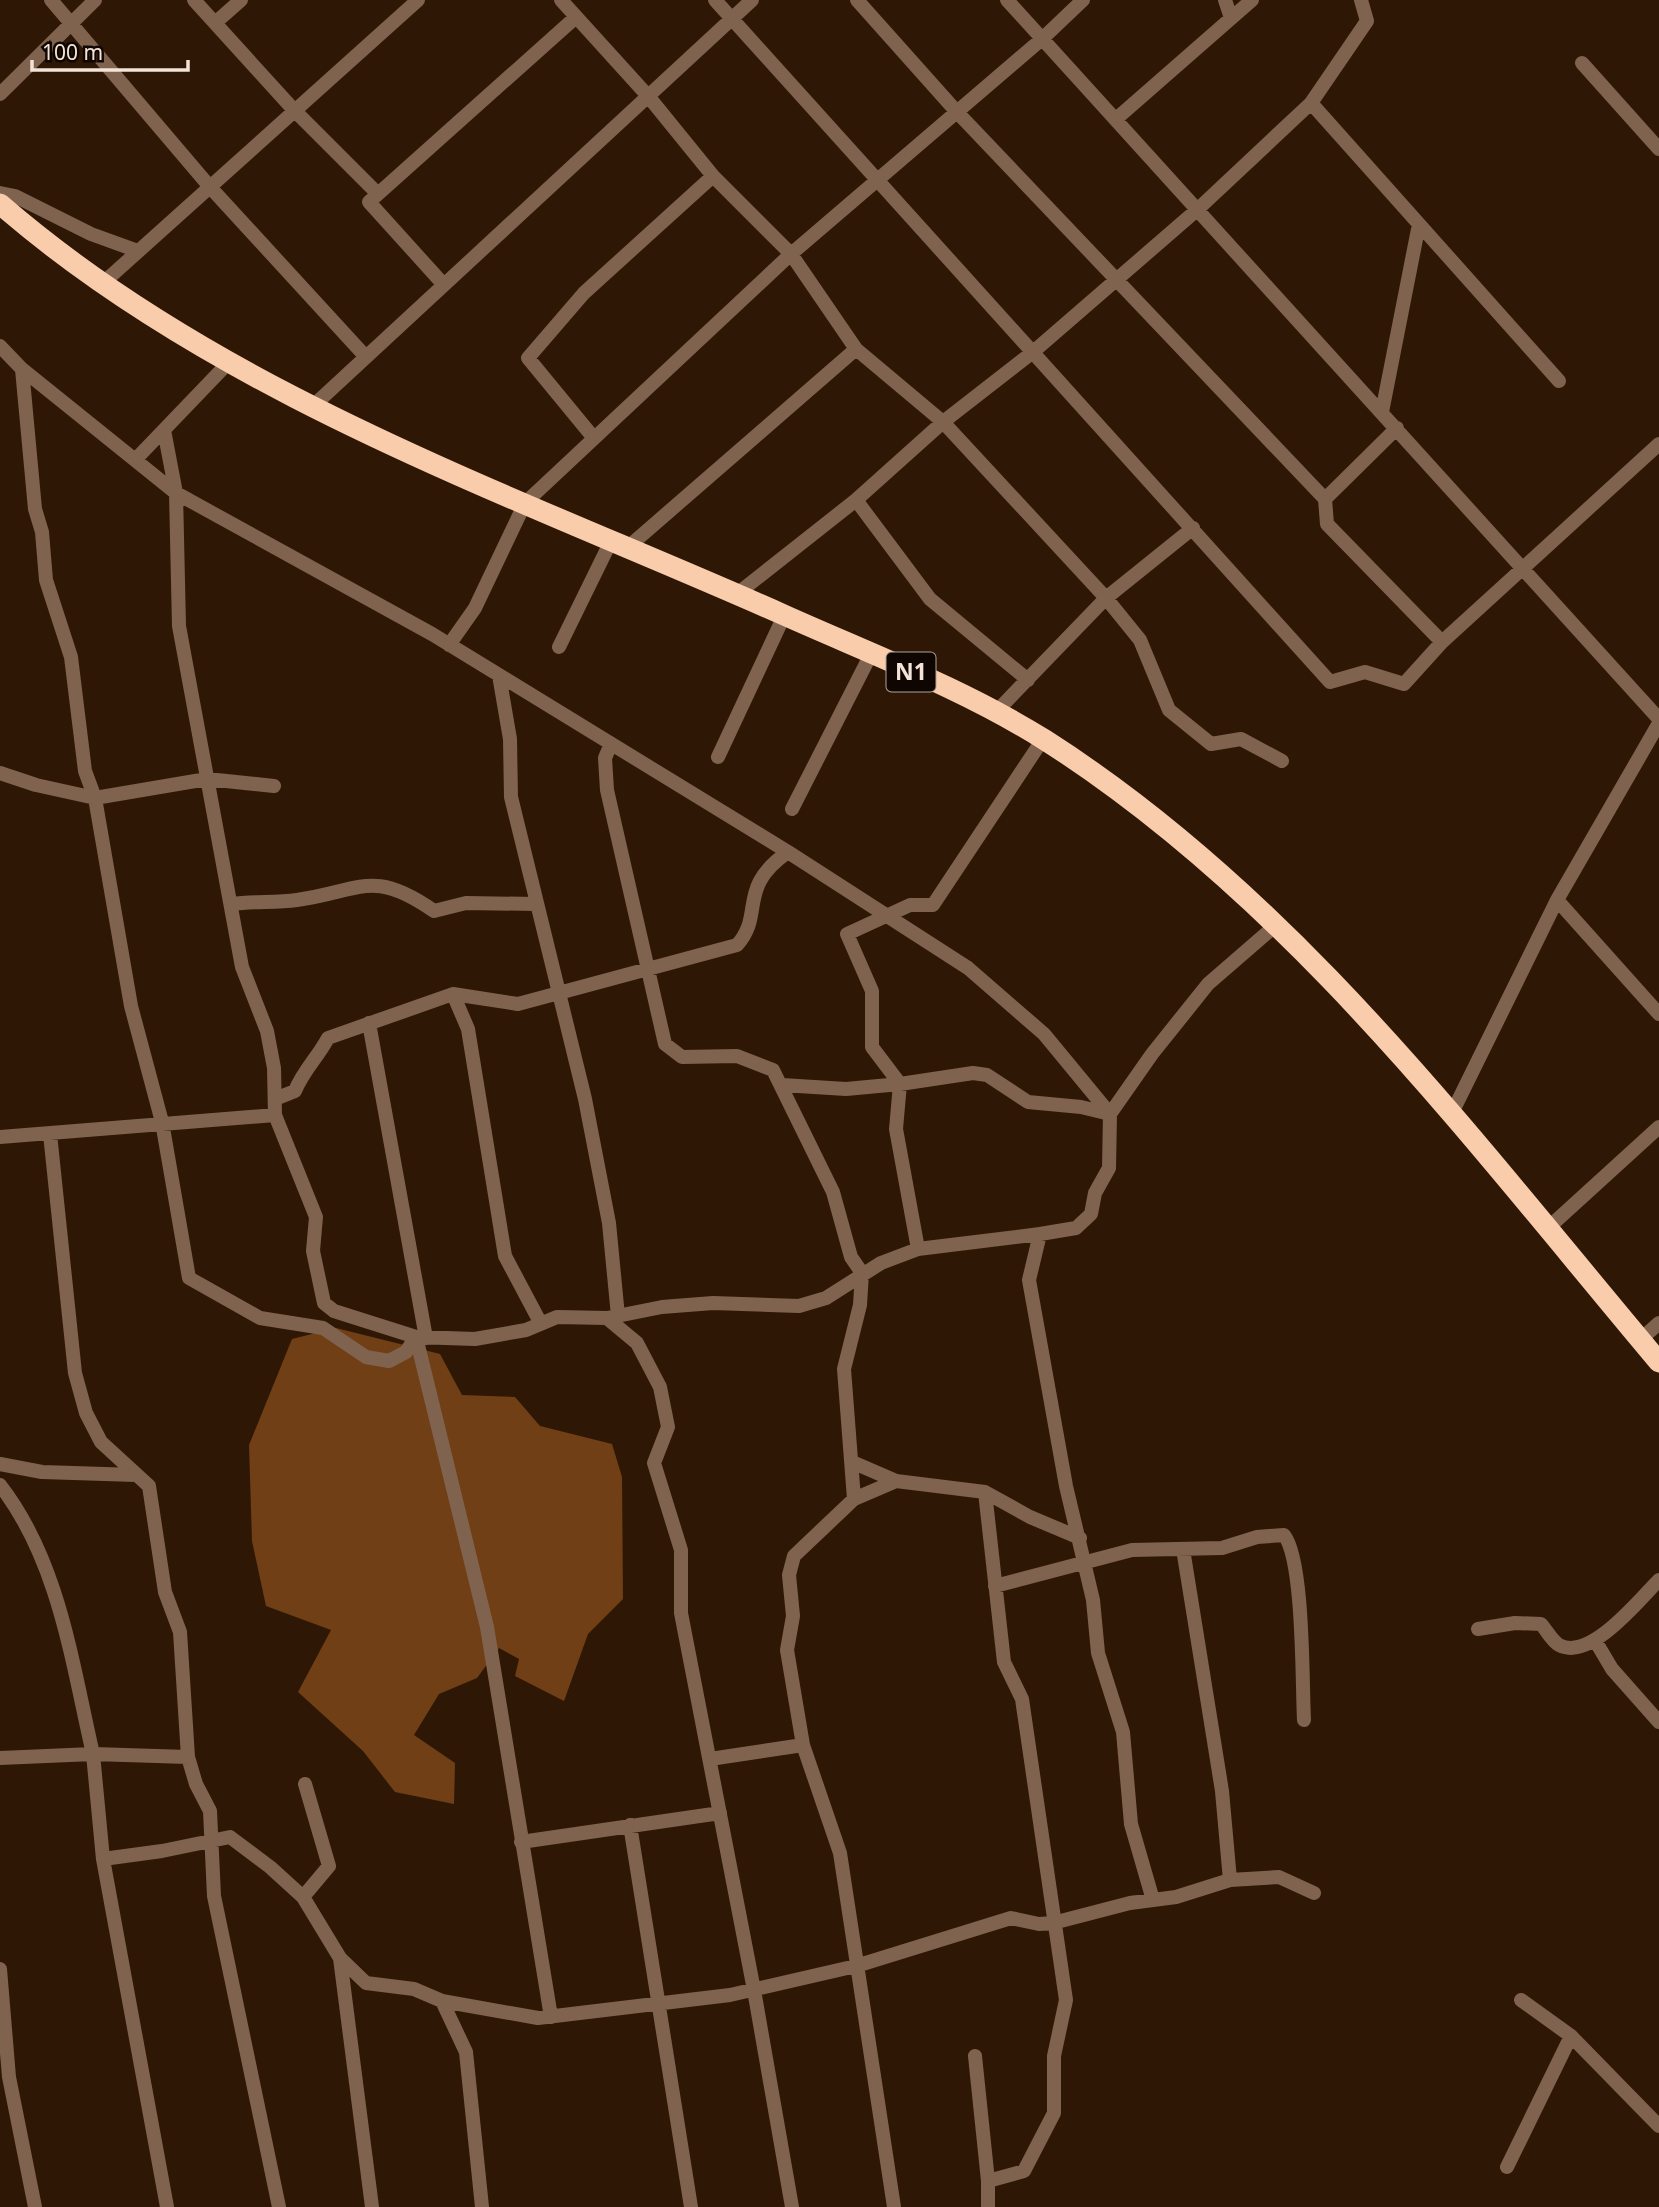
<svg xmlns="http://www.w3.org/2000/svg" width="1659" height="2207" font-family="'Noto Sans',sans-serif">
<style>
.forest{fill:#713f15}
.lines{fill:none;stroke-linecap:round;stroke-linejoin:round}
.minor{stroke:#80634e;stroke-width:14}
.highway{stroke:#f9ccac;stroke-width:21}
.labels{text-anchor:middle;stroke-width:5;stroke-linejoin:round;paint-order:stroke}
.shield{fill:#0f0602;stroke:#afa198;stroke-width:2}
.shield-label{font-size:23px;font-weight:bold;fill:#f4e4d8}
</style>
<rect width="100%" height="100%" fill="#2e1805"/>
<path class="forest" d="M 336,1328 L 440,1354 L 462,1395 L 515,1397 L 540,1426 L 612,1444 L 622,1477 L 623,1599 L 588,1634 L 564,1701 L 515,1676 L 519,1659 L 499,1648 L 477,1678 L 439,1694 L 414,1735 L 455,1763 L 454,1804 L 395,1792 L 363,1751 L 298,1692 L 331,1630 L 266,1606 L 252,1541 L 249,1445 L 292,1339 Z"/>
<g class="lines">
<path class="minor" d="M 51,0 L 210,187 L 366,357
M 194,0 L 293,109 L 378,194
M 561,0 L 648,96 L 713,176 L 791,254 L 856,349 L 943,422 L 1106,598 L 1140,640 L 1169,710 L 1211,744 L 1241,739 L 1282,761
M 715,0 L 1330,682 L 1365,672 L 1404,684 L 1442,642 L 1659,444
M 857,0 L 956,111 L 1325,499 L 1327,524 L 1442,642
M 1007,0 L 1659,719
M 1225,0 L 1231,18
M 215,23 L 241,0
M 1582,63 L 1659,149
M 0,94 L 95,0
M 1311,103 L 1559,381
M 1116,119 L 1252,0
M 0,193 L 15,196 L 91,234 L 138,251
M 103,283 L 418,0
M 444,285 L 369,202 L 576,17
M 0,346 L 22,369 L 176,493 L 432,634 L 788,852 L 968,968 L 1044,1034 L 1110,1114
M 22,369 L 35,509 L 42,532 L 46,580 L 71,657 L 85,771 L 95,798 L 131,1006 L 162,1122 L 189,1278 L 260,1318 L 323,1328 L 366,1357 L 389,1361 L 406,1352 L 416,1337
M 312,407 L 752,0
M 1382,412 L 1419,224
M 164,430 L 176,493 L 179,626 L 242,967 L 267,1031 L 274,1068 L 275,1115 L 316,1217 L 313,1251 L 324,1303 L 334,1311 L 416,1337 L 475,1339 L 526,1330 L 557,1317 L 607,1318 L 662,1307 L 713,1303 L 799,1306 L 826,1298 L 881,1263 L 918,1249 L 1040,1234
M 593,437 L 528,358 L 584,293 L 713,176
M 135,460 L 230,361
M 1325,499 L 1397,428
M 856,500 L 930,599 L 1028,680
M 627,548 L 856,349
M 737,594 L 856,500 L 943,422 L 1033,352 L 1198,209 L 1311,103 L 1367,21 L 1361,0
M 449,645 L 475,608 L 525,503 L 791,254 L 1042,39 L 1083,0
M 559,647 L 611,541
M 499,675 L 510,739 L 511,797 L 585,1099 L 609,1223 L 618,1316
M 995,713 L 1106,598 L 1193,528
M 1043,739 L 933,905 L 910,905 L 847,934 L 872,991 L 872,1047 L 900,1084 L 973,1073 L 987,1075 L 1028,1102 L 1081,1107 L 1110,1114
M 610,746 L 605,758 L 607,790 L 665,1044 L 682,1057 L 737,1056 L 773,1070 L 833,1192 L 851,1257 L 862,1273 L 860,1305 L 844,1369 L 854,1499
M 718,757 L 784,616
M 0,773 L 36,785 L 95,798 L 207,779 L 274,786
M 792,809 L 871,654
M 1557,900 L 1659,1014
M 232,904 C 254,901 275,903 297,900 C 361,891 372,868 434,911 L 466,903 L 536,904
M 453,994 L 468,1029 L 505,1256 L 540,1322
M 369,1023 L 426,1338
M 782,1085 L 846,1089 L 900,1084 L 896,1129 L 918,1249
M 275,1099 L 295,1091 C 303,1071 318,1057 328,1038 L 453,994 L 518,1004 L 737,945 C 765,914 736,888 788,852
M 1452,1113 L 1557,900 L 1659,723
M 50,1134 L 75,1373 L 86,1413 L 101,1442 L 149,1486 L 165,1592 L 180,1632 L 188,1757 L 196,1784 L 210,1811 L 214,1896 L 279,2207
M 0,1137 L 275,1115
M 1547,1229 L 1659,1127
M 607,1318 L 637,1343 L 660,1387 L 668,1427 L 654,1463 L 681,1550 L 681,1613 L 754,1990 L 792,2207
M 416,1337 L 487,1627 L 551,2017
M 1640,1340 L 1659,1323
M 852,1462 L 896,1481 L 985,1492 L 1030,1517 L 1080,1538
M 0,1464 L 42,1472 L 136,1475
M 0,1485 C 59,1561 72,1663 93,1754 L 188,1757
M 985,1492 L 1004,1662 L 1022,1699 L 1066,2000 L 1054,2056 L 1054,2113 L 1024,2171 L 988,2181 L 988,2207
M 1183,1549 L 1222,1791 L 1230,1880
M 995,1586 L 1132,1550 L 1222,1548 L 1257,1537 L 1284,1535 C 1304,1560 1302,1683 1304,1720
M 1478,1629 L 1515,1623 L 1541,1624 C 1547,1631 1552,1641 1559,1645 C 1590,1662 1639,1600 1659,1580
M 1596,1642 L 1612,1669 L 1659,1722
M 0,1758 L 93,1754 L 103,1859 L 167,2207
M 710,1759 L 803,1745
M 305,1784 L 329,1866 L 303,1897 L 340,1958 L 366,1983 L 414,1989 L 442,2001 L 538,2018 L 730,1995 L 856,1966 L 1011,1918 L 1039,1924 L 1053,1923 L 1130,1903 L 1176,1897 L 1230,1880 L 1279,1877 L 1314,1893
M 630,1825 L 691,2207
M 521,1842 L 720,1813
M 103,1859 L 162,1851 L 230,1837 L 270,1867 L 303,1897
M 1153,1900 L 1131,1824 L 1123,1732 L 1098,1653 L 1093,1600 L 1066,1486 L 1029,1280 L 1040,1234 L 1076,1228 L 1091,1214 L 1095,1193 L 1109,1168 L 1110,1114 L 1152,1054 L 1208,984 L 1276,925
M 340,1958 L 372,2207
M 0,1969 L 9,2077 L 35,2207
M 1521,2000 L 1571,2036 L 1659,2126
M 442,2001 L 466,2052 L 482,2207
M 975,2056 L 988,2181
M 1507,2167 L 1571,2036
M 894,2207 L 840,1853 L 803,1745 L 787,1650 L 793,1616 L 789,1575 L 794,1556 L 854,1499 L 896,1481"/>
<path class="highway" d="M 0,204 C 221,396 519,497 784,615 C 871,654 964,689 1045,740 C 1293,898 1472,1140 1659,1362"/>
</g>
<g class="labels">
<rect class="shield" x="886.5" y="652.5" width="49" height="39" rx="5"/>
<g class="shield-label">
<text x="911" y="680">N1</text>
</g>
</g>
<path d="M32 60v10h156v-10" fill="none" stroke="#f4e4d8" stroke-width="3.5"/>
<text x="42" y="60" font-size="21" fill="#f4e4d8" stroke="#0f0602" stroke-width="5" paint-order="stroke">100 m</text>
</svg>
